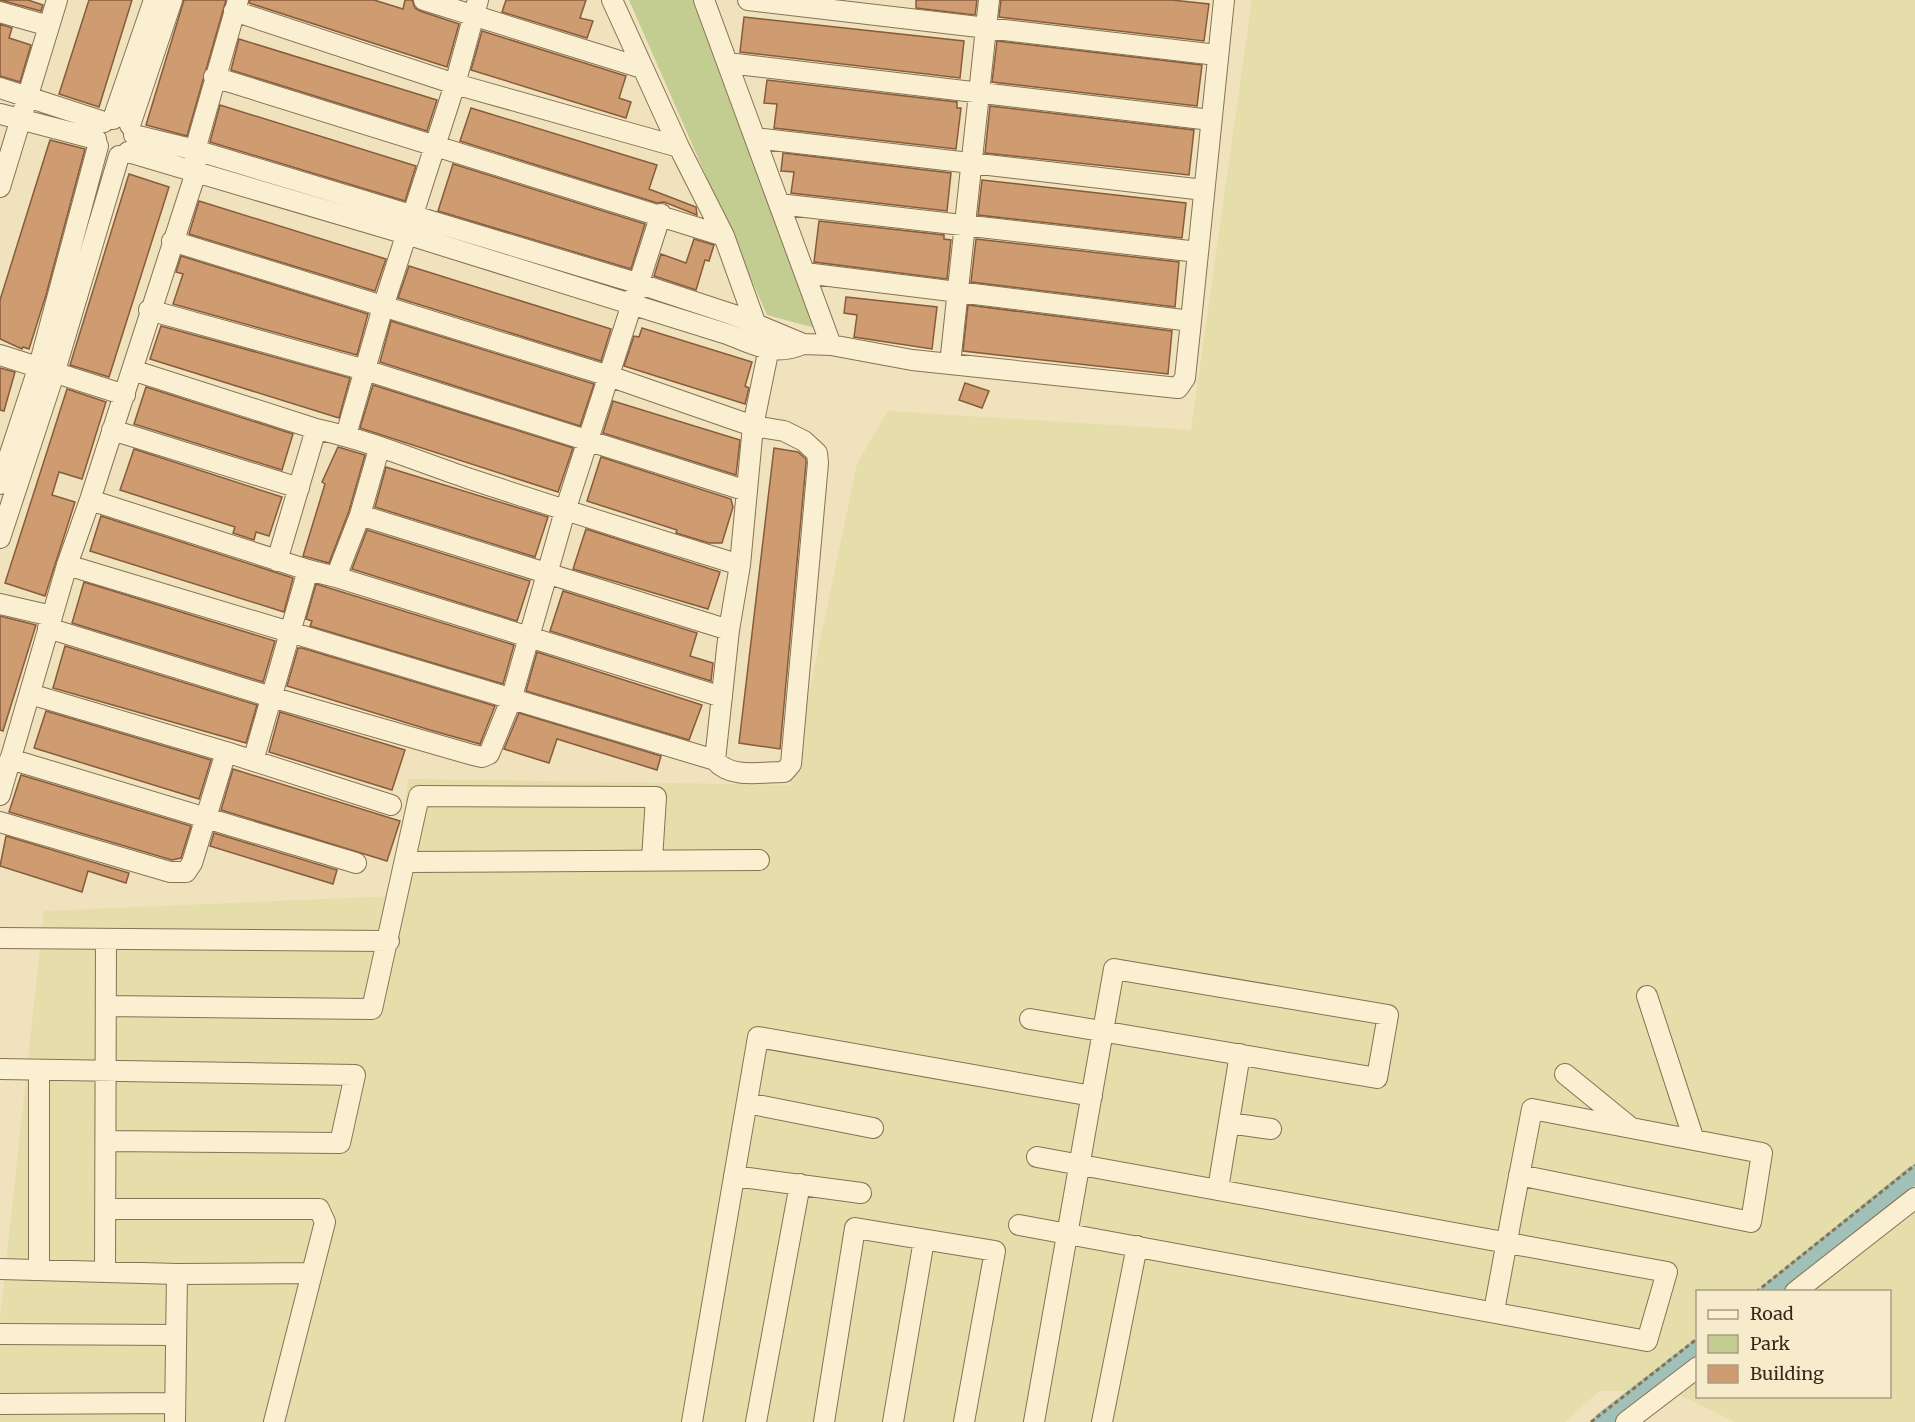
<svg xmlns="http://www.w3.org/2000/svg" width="1915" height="1422" font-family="Merriweather,serif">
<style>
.farmland{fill:#e5ddaa;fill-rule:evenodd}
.green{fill:#c4cd91}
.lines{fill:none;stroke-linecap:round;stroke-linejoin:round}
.canal{stroke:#a0c0b8;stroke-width:18}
.building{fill:#cf9b71;stroke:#875c3b;stroke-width:1.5}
.minor-casing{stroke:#877255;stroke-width:22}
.path{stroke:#877255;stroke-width:3;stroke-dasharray:4.5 3;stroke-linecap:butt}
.minor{stroke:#faefd0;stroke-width:20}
</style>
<rect width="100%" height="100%" fill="#efe2bc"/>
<path class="farmland" d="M 1252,0 L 1915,0 L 1915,1422 L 1735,1422 L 1672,1391 L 1599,1391 L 1565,1422 L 0,1422 L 0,1320 L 44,911 L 396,896 L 408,779 L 790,785 L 857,464 L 888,411 L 1191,430 ZM 1698,1292 L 1890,1292 L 1890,1396 L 1698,1396 Z"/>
<path class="green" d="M 629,0 L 702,0 L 819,329 L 767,315 Z"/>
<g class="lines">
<path class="canal" d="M 1769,1292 L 1915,1174
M 1602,1422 L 1698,1348"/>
</g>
<path class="building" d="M 0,0 L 28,0 L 43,5 L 41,11 Z
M 89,0 L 132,0 L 99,107 L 59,94 Z
M 184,0 L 226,0 L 187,136 L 146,125 Z
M 250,0 L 374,0 L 403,9 L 405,0 L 412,0 L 415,8 L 420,11 L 459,24 L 447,67 L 249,3 Z
M 506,0 L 586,0 L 580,18 L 593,21 L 587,38 L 502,12 Z
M 916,0 L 977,0 L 975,15 L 916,8 Z
M 1001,0 L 1172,0 L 1209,4 L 1204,41 L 999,17 Z
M 744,17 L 964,41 L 960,78 L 740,52 Z
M 0,24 L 12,28 L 9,38 L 31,45 L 20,82 L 0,76 Z
M 482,31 L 626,76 L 619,98 L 631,102 L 626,118 L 471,70 Z
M 239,39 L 437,100 L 427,131 L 231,70 Z
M 997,41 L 1202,65 L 1197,106 L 992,82 Z
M 767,80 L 957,102 L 957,108 L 961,108 L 956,149 L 774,128 L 777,104 L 764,103 Z
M 220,105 L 416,166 L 405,201 L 210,142 Z
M 990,106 L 1194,130 L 1189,175 L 985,153 Z
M 471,108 L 657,165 L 649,189 L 696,207 L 697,215 L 664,202 L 657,203 L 460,141 Z
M 50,140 L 85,149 L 46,295 L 29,349 L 23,347 L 22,349 L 0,339 L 0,300 Z
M 783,153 L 951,173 L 947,211 L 791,193 L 794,172 L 781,171 Z
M 453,164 L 645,224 L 631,269 L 438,211 Z
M 129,174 L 169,187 L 109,377 L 70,365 Z
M 982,180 L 1186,203 L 1182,238 L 978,215 Z
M 199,201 L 386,259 L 375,291 L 189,234 Z
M 819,221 L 944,235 L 944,239 L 951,240 L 947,279 L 814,262 Z
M 694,239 L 714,245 L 709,261 L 705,260 L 696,290 L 654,276 L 661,254 L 686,263 Z
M 976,239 L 1179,262 L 1175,307 L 971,282 Z
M 181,256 L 368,314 L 357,355 L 173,304 L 183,274 L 176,272 Z
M 409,266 L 611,329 L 601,361 L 398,298 Z
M 846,297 L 937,307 L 932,349 L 854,337 L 857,315 L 844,313 Z
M 968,305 L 1172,331 L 1168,374 L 963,351 Z
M 391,321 L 594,384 L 580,426 L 380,362 Z
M 161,326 L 350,378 L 339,418 L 150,359 Z
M 642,328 L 752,362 L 745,386 L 749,388 L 745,404 L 624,366 L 634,336 L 639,337 Z
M 0,368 L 15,372 L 4,411 L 0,410 Z
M 965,383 L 989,391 L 982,408 L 959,400 Z
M 373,385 L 573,448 L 558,492 L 360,428 Z
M 146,387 L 293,434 L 282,470 L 134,424 Z
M 67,389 L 106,402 L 82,479 L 59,472 L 52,495 L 75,502 L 45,596 L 5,583 Z
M 613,401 L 740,440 L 736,475 L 603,433 Z
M 338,447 L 365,455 L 349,511 L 329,563 L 303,556 L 325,484 L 322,482 Z
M 774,448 L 798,452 L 806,459 L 806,463 L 780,749 L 739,743 Z
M 134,449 L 282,497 L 269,536 L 256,532 L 254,540 L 233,533 L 235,527 L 120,490 Z
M 601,457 L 731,499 L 733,507 L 722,543 L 709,543 L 676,533 L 677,530 L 587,501 Z
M 386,467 L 548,517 L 535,557 L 375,507 Z
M 101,516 L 293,578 L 284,612 L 90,551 Z
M 586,529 L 720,572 L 708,609 L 573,569 Z
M 367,530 L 530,581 L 517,621 L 352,569 Z
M 84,582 L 275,641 L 263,682 L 72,623 Z
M 316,584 L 514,645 L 503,684 L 310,626 L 312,621 L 306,619 Z
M 563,591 L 697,633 L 690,656 L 713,663 L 711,681 L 550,631 Z
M 0,616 L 36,625 L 3,731 L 0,730 Z
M 65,646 L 257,705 L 246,743 L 53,688 Z
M 298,648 L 302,648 L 495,706 L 480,744 L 430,730 L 287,686 Z
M 537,652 L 702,705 L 689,740 L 526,691 Z
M 46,711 L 211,760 L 199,799 L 34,748 Z
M 280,712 L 405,750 L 392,790 L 269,752 Z
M 519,713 L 661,756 L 657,770 L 557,739 L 549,763 L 504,749 Z
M 233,769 L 400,821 L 387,861 L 221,810 Z
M 21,775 L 191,826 L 181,858 L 172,860 L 9,812 Z
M 214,833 L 337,870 L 333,884 L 210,846 Z
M 6,836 L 129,873 L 126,883 L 88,871 L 82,892 L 0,866 Z"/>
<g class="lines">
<g class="minor-casing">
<path id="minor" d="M 424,0 L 642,68
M 612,0 L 679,147 L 724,236 L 756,325
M 704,0 L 831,345
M 748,0 L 1217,55
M 234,11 L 455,84 L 679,147
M 0,12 L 49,26
M 728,63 L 1211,120
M 214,77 L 724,236
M 0,88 L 104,122
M 0,114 L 96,139
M 113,119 L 154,0
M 130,125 L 172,0
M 134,135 L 195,150 L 640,284 L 734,315 L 803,344 L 831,345 L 912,360 L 1178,388 L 1185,378 L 1191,321 L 1224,0
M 755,138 L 1204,190
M 128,152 L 406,234 L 727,334 C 756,345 773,357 803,344
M 0,187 L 57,0
M 779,204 L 1198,252
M 805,273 L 1191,321
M 149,310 L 365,370 L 747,491
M 0,355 L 125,395
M 950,364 L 989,0
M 132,370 L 316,429 C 368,440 417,461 467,478 C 558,508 649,537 740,565
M 112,430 L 299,488
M 346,435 L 383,307 L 455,84 L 478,0
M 0,484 L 39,366 L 98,146
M 90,500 L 308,570 L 336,577 L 722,697
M 360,515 L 729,630
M 0,538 L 54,374 L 119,156
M 277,561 L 316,429
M 67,565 L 715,760 C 730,779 761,772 784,772 L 791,764 L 818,463 L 817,453 L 804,441 L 784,431 L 753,426 L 609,376 L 172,241
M 336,577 L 360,515 L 379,449
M 0,604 L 52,616
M 48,628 L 271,697 L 473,755 L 482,757 L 489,754 L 511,700 L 565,511 L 661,214
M 30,694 L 226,752 L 391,805
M 10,759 L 356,863
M 715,760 L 729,630 L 740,565 L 753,426 L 771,338
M 253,761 L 308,570
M 0,795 L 67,565 L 90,500 L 196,172 L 195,150 L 238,0
M 0,822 L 170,872 L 186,872 L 192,863 L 226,752
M 405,862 L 759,860
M 0,938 L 389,941
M 1647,996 L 1694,1140
M 106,1006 L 372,1009 L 419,796 L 656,797 L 652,860
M 1030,1019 L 1377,1078 L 1388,1015 L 1114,969 L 1103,1031 L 1034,1422
M 0,1069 L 355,1075 L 340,1143 L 106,1141
M 39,1070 L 39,1270
M 1565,1074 L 1630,1127
M 747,1103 L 873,1128
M 1229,1123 L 1271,1129
M 734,1176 L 861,1193
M 1218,1189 L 1240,1054
M 106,1209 L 319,1209 L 325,1222 L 274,1422
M 1019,1225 L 1647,1341 L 1667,1272 L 1037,1157
M 0,1269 L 177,1274 L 312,1273
M 105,1272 L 106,939
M 1795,1292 L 1915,1198
M 1494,1311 C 1506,1244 1519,1176 1532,1109 L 1762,1153 L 1751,1222 L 1519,1175
M 0,1334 L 176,1335
M 0,1404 L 175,1403
M 175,1422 L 177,1274
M 692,1422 L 758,1037 L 1092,1096
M 756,1422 L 800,1184
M 824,1422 L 855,1228 L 995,1251 L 964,1422
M 893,1422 L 924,1240
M 1102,1422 L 1137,1246
M 1626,1422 L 1698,1367"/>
</g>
<path class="path" d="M 1756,1292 L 1915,1165
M 1591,1422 L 1698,1338"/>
<use href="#minor" class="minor"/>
</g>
<rect x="1696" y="1290" width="195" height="108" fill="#f6eccc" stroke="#a99e85" stroke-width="1.5"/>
<rect x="1708" y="1310" width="30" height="9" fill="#faefd0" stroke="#a99e85" stroke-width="1.5"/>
<text x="1750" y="1320" font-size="18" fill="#36291b">Road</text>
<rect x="1708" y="1335" width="30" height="18" fill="#c4cd91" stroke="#a99e85" stroke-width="1.5"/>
<text x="1750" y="1350" font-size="18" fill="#36291b">Park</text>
<rect x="1708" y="1365" width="30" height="18" fill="#cf9b71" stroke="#a99e85" stroke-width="1.5"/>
<text x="1750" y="1380" font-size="18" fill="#36291b">Building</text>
</svg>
